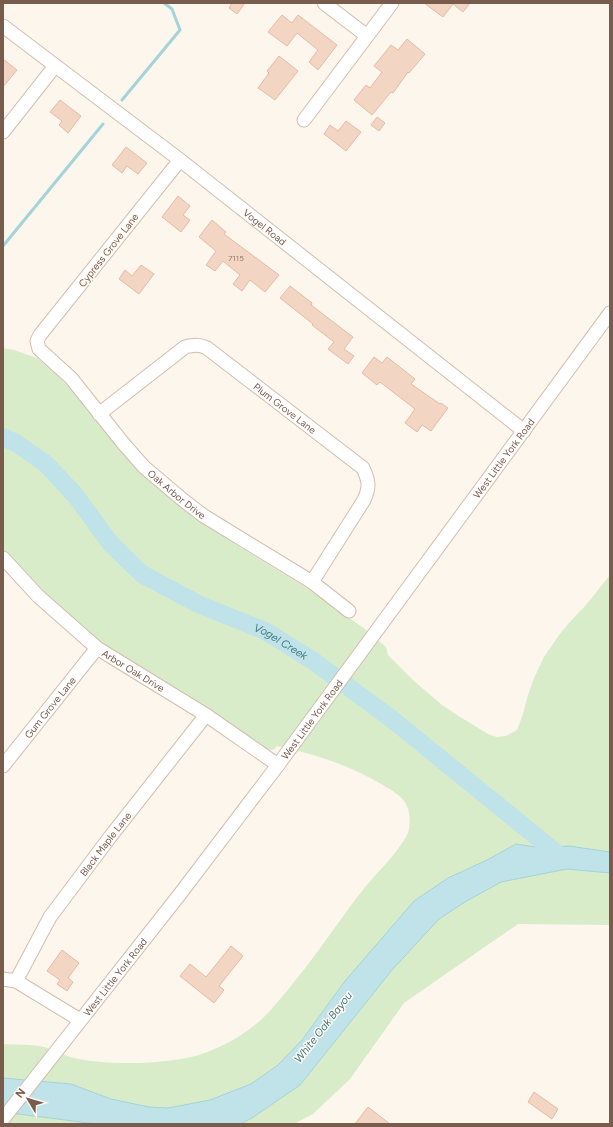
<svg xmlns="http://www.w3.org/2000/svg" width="613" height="1127" font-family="Figtree,sans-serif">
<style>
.green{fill:#d8ecc9}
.water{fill:#bfe3e8;stroke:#a5d3da}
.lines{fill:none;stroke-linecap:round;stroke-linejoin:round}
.stream{stroke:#a5d3da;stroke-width:3}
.river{stroke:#bfe3e8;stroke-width:18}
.building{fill:#f3d5c3;stroke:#e6bba3}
.minor-casing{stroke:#d1beb0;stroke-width:15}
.minor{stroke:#fff;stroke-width:13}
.labels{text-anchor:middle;stroke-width:3;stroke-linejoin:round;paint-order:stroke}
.number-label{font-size:8px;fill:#987a6a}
.street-label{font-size:10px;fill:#7a5c4d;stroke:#fffaf3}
.water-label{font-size:11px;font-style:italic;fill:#437c86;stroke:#fffaf3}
</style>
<rect width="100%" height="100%" fill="#fdf6ec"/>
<path class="green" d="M 3,348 L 14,350 L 37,358 L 56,374 L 73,391 L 104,429 L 197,518 L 229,540 L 308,589 L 365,629 L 386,647 L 388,655 L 414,681 L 442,705 L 457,715 L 488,734 L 497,737 L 506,736 L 517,730 L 523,714 L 528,695 L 534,678 L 544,657 L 559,635 L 568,624 L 586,605 L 610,575 L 610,925 L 518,924 L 404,1003 L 350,1079 L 313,1114 L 294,1124 L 3,1124 L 3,1044 C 15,1045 33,1044 44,1047 C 53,1049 61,1054 70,1057 C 105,1066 167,1065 202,1054 C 225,1046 246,1034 264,1017 C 272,1009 279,1000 286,992 C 312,961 334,928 358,896 C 373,876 393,859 406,837 C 411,828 411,814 406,804 C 402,796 391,790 383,785 C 347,764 317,755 277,746 L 273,750 L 267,749 L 106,646 L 66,615 L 3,553 Z"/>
<path class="water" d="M 516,844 L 542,848 L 569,846 L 610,852 L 610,873 L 567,869 L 501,882 L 465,902 L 439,919 L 392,970 L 300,1085 L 252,1118 L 240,1124 L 96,1124 L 3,1112 L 3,1078 L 71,1084 L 111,1099 L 149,1107 L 168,1108 L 210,1100 L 251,1084 L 278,1065 L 302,1040 L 345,981 L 414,901 L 448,878 L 487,860 Z"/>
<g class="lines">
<path class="stream" d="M 122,100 L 180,30 L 172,9 L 164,3
M 3,246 L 103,124"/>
<path class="river" id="s1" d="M 3,437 L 16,443 L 46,464 L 75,495 L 111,544 L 142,574 L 198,604 L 265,631 L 312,660 L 393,720 L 559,855"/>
</g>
<path class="building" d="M 232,3 L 245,3 L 237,14 L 229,8 Z
M 424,3 L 470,3 L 463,12 L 453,4 L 443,17 Z
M 282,15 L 292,23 L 298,15 L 337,45 L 318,70 L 309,62 L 318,50 L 297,33 L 287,46 L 268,32 Z
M 407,39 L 425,54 L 409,73 L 408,72 L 393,93 L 391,92 L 372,115 L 354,100 L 366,85 L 370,88 L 382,72 L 374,66 L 391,45 L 398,50 Z
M 279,56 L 298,71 L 275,100 L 258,88 L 269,73 L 267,71 Z
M 3,59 L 17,70 L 3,87 Z
M 60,100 L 81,116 L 68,133 L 59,125 L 62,121 L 50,112 Z
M 377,117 L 385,123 L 379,131 L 371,125 Z
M 346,121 L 361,132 L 346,151 L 324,134 L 330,125 L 338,131 Z
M 126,147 L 147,163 L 138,174 L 127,166 L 122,173 L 112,165 Z
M 178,196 L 190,206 L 183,215 L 190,220 L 181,232 L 162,217 Z
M 212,220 L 226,232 L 224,234 L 279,275 L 265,292 L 250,280 L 242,291 L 233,284 L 240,275 L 223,261 L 215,271 L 206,265 L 216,251 L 199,237 Z
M 141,265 L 154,274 L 139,294 L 119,279 L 125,270 L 132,276 Z
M 290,286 L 312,303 L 311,305 L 353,337 L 344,349 L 354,356 L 348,364 L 328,349 L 334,342 L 312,325 L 313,324 L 280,298 Z
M 374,357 L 382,363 L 387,357 L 415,379 L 411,384 L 440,404 L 441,403 L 448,408 L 431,431 L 422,425 L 417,432 L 405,423 L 415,409 L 380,382 L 377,385 L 362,373 Z
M 231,946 L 243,956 L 219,986 L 224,990 L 214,1003 L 180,976 L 190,964 L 206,977 Z
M 62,950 L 79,963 L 68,978 L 73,982 L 67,991 L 57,984 L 60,980 L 47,971 Z
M 534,1092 L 558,1109 L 552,1119 L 528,1102 Z
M 368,1107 L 390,1124 L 355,1124 Z"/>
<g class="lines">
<g class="minor-casing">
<g id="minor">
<path d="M 324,3 L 367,36"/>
<path id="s2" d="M 3,26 L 180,160 L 524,431"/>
<path d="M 304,120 L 392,3"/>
<path d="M 3,132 L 55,66"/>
<path id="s3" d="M 180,160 L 40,335 L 37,341 L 39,349 L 71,378 L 123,443 L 144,467 L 183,500 L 204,516 L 312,582 L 349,611"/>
<path id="s4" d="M 99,414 L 185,347 C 193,345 199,344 207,348 L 363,468 C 369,481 370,487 364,500 L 312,582"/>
<path id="s5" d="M 3,558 L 38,596 L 97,648 L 206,715 L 278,765"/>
<path id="s6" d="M 3,766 L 97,648"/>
<path d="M 3,979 L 16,981 L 80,1020"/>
<path id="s7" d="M 16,981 L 50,917 L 110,837 L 206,715"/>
<path id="s8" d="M 3,1119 L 180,894 L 278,765 L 610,313"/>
</g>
</g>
<use href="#minor" class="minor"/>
</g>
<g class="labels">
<g class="number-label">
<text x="236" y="261">7115</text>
</g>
<g class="street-label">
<text dy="4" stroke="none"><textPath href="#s2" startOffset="330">Vogel Road</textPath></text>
<text transform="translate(108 250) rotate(-52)" y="4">Cypress Grove Lane</text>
<text dy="4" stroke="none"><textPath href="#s4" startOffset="230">Plum Grove Lane</textPath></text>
<text dy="4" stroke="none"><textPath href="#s8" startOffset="829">West Little York Road</textPath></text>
<text dy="4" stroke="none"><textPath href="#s3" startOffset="440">Oak Arbor Drive</textPath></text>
<text dy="4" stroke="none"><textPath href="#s5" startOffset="173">Arbor Oak Drive</textPath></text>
<text dy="4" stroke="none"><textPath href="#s6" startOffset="75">Gum Grove Lane</textPath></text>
<text dy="4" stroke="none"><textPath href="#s8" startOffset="505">West Little York Road</textPath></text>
<text dy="4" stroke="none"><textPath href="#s7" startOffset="164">Black Maple Lane</textPath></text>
<text dy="4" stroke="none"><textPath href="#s8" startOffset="181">West Little York Road</textPath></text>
</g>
<g class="water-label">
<text dy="4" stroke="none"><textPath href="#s1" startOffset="352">Vogel Creek</textPath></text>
<text transform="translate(323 1027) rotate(-52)" y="4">White Oak Bayou</text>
</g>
</g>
<rect width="613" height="1127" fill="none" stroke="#7a5c4d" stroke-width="8"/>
<g transform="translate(28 1099) rotate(308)" stroke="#fffaf3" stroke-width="3" paint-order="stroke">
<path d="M0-3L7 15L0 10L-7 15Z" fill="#7a5c4d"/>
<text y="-6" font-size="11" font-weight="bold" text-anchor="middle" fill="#7a5c4d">N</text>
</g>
</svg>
